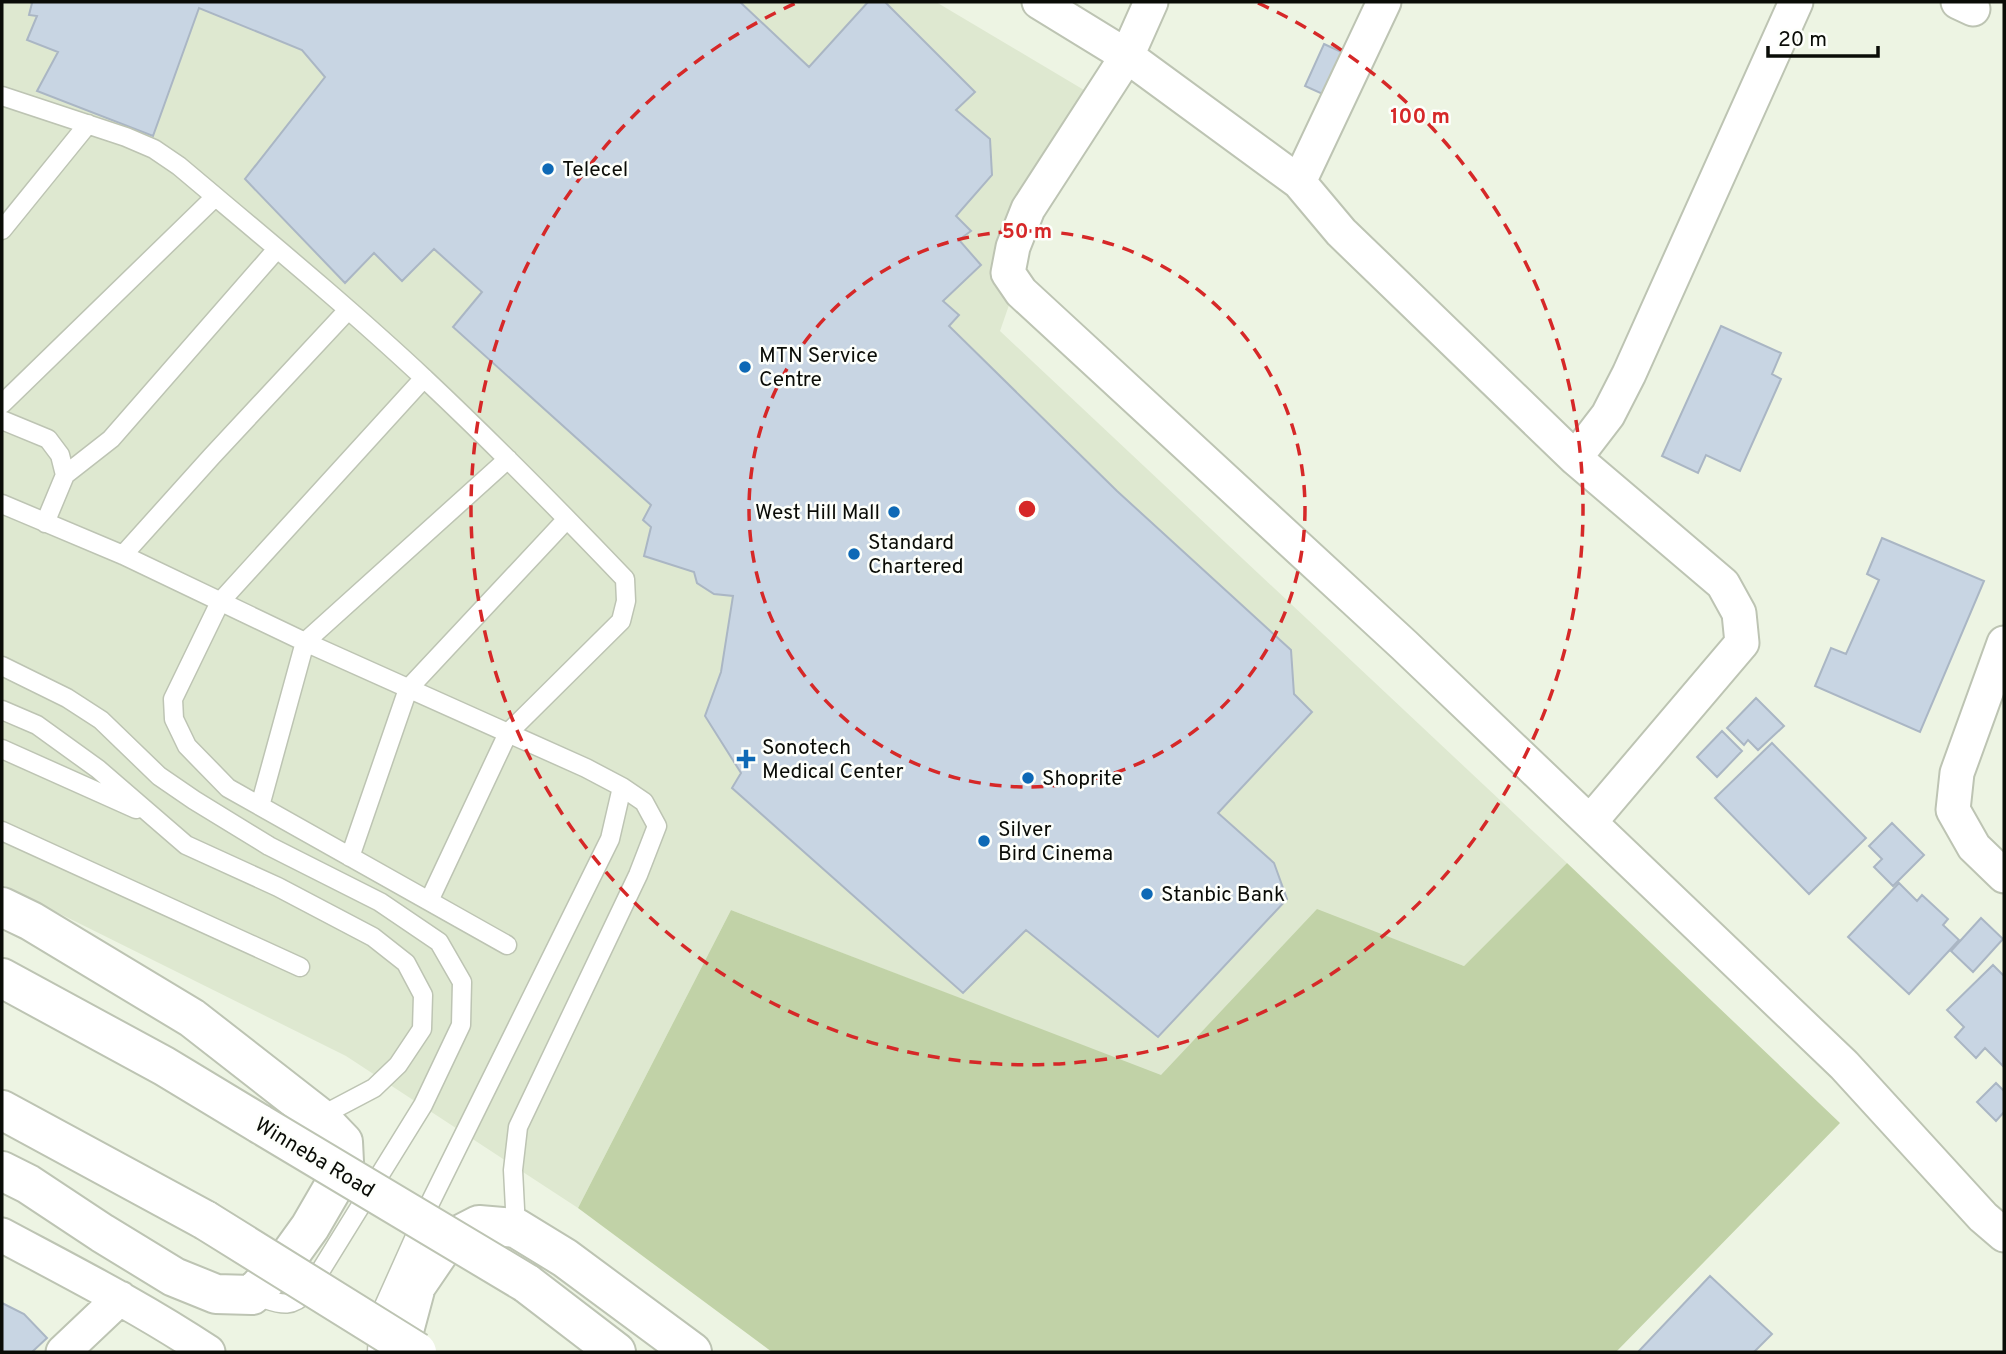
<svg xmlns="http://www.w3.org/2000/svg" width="2006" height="1354" font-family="Overpass,sans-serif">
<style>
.built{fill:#dee8d0}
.green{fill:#c1d2a7}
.building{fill:#c8d5e3;stroke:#aab6c4;stroke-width:2}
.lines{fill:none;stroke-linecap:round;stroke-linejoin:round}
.service-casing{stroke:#bdc4b3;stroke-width:21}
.minor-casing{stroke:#bdc4b3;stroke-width:37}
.trunk-casing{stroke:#bdc4b3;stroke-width:42}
.service{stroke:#fff;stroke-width:18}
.minor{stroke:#fff;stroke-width:33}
.trunk{stroke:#fff;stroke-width:38}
.trunk-bridge-casing{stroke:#bdc4b3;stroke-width:42;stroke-linecap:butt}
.trunk-bridge{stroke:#fff;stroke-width:38}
.ring{fill:none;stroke:#d62828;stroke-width:3.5;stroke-dasharray:12 9}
.poi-dot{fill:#0e69b6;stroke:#fdfffb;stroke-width:2.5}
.labels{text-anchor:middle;stroke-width:5;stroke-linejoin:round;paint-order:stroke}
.poi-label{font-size:21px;fill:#0a0c07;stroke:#fdfffb;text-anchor:start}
.street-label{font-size:21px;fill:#0a0c07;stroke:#fdfffb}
.centre{fill:#d62828;stroke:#fdfffb;stroke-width:3.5}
.ring-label{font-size:21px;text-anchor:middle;font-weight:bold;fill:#d62828;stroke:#fdfffb;stroke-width:5;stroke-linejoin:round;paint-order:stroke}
</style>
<rect width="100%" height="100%" fill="#edf4e3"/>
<path class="built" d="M 2,2 L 936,2 L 1084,90 L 1000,331 L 1567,863 L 1464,966 L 1317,910 L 1161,1076 L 731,910 L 578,1208 L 346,1056 L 2,885 Z"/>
<path class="green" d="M 1567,863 L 1840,1123 L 1616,1352 L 772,1352 L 578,1208 L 731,910 L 1161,1075 L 1317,909 L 1464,966 Z"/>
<path class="building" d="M 30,2 L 740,2 L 809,67 L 868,2 L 885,2 L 975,92 L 956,110 L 990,139 L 992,175 L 956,216 L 971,231 L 959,240 L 981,265 L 943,301 L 959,315 L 949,326 L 1117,491 L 1291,650 L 1294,694 L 1312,712 L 1218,813 L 1274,863 L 1287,899 L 1158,1037 L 1026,930 L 963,993 L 732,788 L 741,773 L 705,716 L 721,672 L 733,596 L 714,594 L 697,583 L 694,572 L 644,556 L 651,527 L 643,520 L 651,505 L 453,327 L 482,292 L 434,249 L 402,281 L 374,253 L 345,283 L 245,179 L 325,77 L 302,50 L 199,8 L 153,136 L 37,91 L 58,52 L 27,40 L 37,16 L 29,15 L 32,3 Z
M 1324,44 L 1346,54 L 1327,96 L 1305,86 Z
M 1721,326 L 1781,353 L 1772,374 L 1781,379 L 1740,471 L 1706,455 L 1698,473 L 1662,456 Z
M 1882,538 L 1984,581 L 1920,732 L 1815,686 L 1831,648 L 1846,654 L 1879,580 L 1867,574 Z
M 1756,698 L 1784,726 L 1758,750 L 1748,740 L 1744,745 L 1727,728 Z
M 1722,731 L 1742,751 L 1717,777 L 1697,757 Z
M 1772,743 L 1866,838 L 1809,894 L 1715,798 Z
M 1892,823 L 1924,855 L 1893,886 L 1874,867 L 1882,859 L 1869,846 Z
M 1899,883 L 1917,901 L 1922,895 L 1948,919 L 1943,925 L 1959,940 L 1909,994 L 1848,937 Z
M 1981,918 L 2003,939 L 1973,972 L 1951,951 Z
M 1993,965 L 2004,976 L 2003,1066 L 1985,1048 L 1976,1058 L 1955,1037 L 1964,1027 L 1947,1010 Z
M 1996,1083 L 2004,1091 L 2004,1112 L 1996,1121 L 1977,1102 Z
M 1710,1276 L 1772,1334 L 1754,1352 L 1638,1352 Z
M 2,1303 L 24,1314 L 47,1338 L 32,1352 L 2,1352 Z"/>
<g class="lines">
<g class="service-casing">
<path id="service" d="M 2,96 L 126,137 L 154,149 L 179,166 C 262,236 346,305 425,379 C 494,444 560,511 625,579 L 626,601 L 621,621 L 508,733 L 429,901
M 2,230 L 88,124
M 424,378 L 220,602 L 173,699 L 174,719 L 187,746 L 228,788 L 507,945
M 2,404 L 215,197
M 2,420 L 48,439 L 60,455 L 65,475 L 45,523
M 65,475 L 111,439 L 277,249
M 2,504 L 123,555 L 305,642 L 586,768 L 622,787 L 644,802 L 657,826 L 638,875 L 518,1127 L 513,1170 L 516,1228
M 123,555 L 212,456 L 348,310
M 2,666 L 67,698 L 101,720 L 159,776 L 194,800 L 269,846 L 380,902 L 439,942 L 462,982 L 461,1025 L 423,1105 L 308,1291 C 289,1312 277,1302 252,1295
M 2,710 L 37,725 L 98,769 L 186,845 L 278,887 L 373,937 L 406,963 L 423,995 L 422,1029 L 398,1065 L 374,1088 L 319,1117
M 2,749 L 136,809
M 260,806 L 305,642 L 508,459
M 2,831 L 300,967
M 350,857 L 408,689 L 567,519
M 377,1352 L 378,1332 L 383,1308 L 430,1203 L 610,839 L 622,787"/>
</g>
<g class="minor-casing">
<path id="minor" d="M 1039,2 L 1127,56 L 1299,182 L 1341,232 L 1575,458 L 1723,584 L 1739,613 L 1742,643 L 1590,822
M 1151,2 L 1127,56 L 1028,209 L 1013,247 L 1008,273 L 1021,292 L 1404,645 L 1844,1065 L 1983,1217 L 2004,1235
M 1958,2 L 1973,9
M 1299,182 L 1384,2
M 1575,458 L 1608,415 L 1629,374 L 1796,2
M 2004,643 L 1957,773 L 1953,810 L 1974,847 L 2004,876
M 2,1235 C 71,1272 142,1308 208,1352
M 63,1352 L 120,1298"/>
</g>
<g class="trunk-casing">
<path id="trunk" d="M 2,907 L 31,921 L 192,1018 L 319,1117 L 343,1142 L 344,1162 L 339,1177 L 310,1227 L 292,1252 L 252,1295 L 216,1294 L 174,1277 L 102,1233 L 28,1184 L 2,1171
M 2,978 L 164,1066 L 260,1124
M 2,1110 L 205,1220
M 526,1283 L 616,1352
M 404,1352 L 401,1342 L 416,1286 L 446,1242 L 479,1225 L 516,1228 L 565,1258 L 692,1352"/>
</g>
<use href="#service" class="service"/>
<use href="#minor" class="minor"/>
<use href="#trunk" class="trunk"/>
<g class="trunk-bridge-casing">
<path id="trunk-bridge" d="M 260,1124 L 526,1283
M 205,1220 L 417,1352"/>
</g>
<use href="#trunk-bridge" class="trunk-bridge"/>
</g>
<g class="ring">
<circle cx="1027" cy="509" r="278"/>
<path d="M1258 3A556 556 0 1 1 796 3"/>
</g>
<g class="poi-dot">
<circle cx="548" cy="169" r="7"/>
<circle cx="745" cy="367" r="7"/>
<circle cx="894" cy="512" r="7"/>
<circle cx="854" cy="554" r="7"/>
<path d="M742.5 748.5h7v7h7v7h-7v7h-7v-7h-7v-7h7z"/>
<circle cx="1028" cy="778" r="7"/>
<circle cx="984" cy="841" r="7"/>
<circle cx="1147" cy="894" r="7"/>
</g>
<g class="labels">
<g class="poi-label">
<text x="562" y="176">Telecel</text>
<text x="759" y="362">MTN Service<tspan x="759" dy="24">Centre</tspan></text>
<text x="880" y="519" text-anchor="end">West Hill Mall</text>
<text x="868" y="549">Standard<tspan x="868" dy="24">Chartered</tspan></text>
<text x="762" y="754">Sonotech<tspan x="762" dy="24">Medical Center</tspan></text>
<text x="1042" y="785">Shoprite</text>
<text x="998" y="836">Silver<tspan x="998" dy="24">Bird Cinema</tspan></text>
<text x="1161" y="901">Stanbic Bank</text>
</g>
<g class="street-label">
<text transform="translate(315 1157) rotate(31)" y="7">Winneba Road</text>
</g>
</g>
<circle cx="1027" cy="509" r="10" class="centre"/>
<g class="ring-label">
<text x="1420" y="123">100 m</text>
<text x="1027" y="238">50 m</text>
</g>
<rect width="2006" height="1354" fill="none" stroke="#0a0c07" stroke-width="7"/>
<path d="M1768 46v10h110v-10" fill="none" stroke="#0a0c07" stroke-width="3.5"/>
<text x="1778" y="46" font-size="21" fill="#0a0c07" stroke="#fdfffb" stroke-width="5" paint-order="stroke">20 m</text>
</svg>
